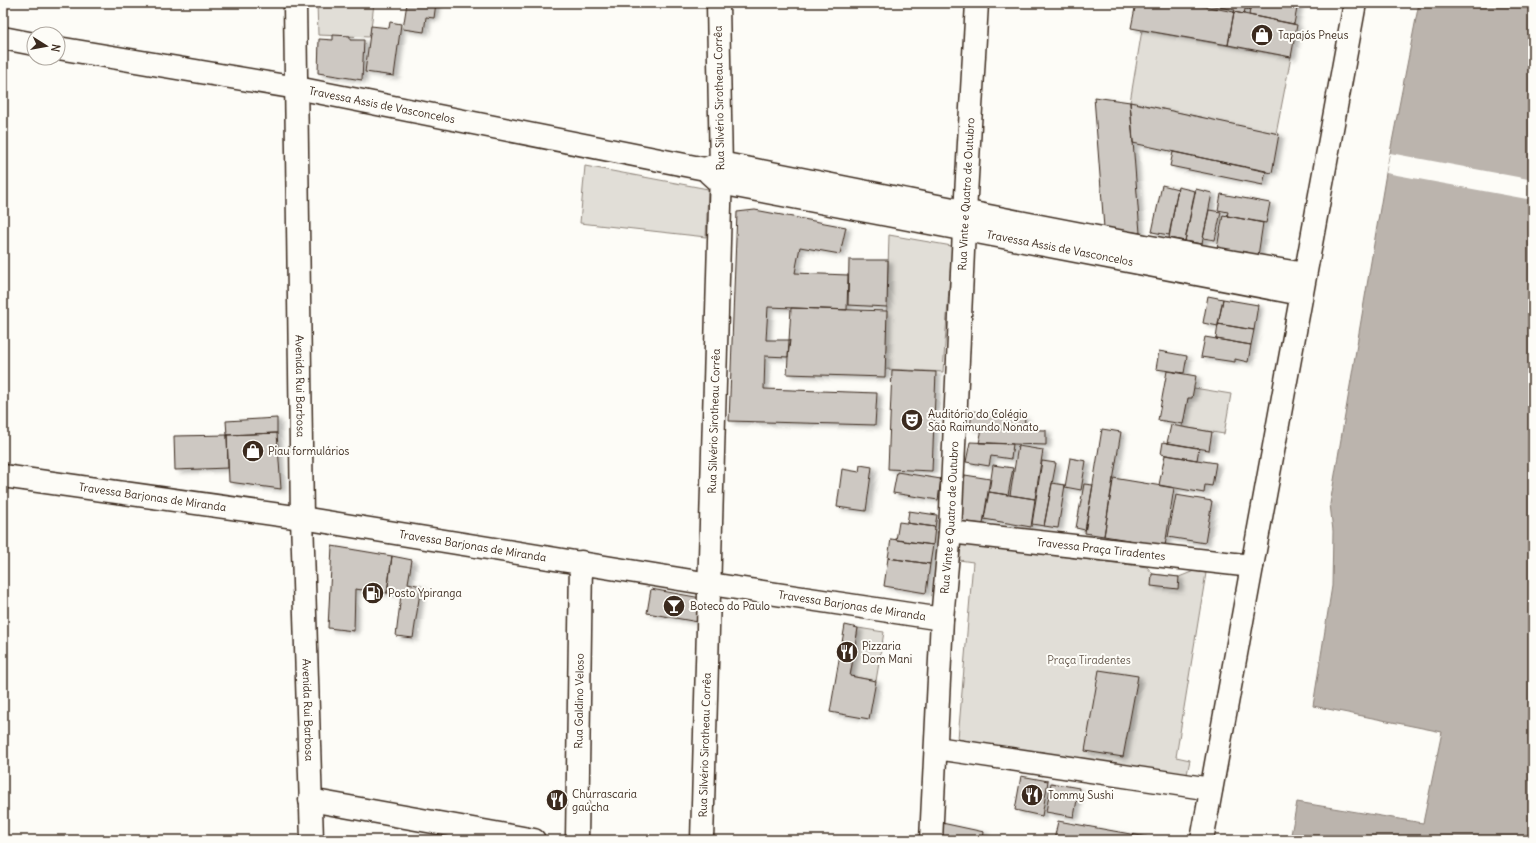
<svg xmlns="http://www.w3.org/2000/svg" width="1536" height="843" font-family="Delius,sans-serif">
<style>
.green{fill:#e1ded7;stroke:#8e847a}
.water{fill:#bbb4ad;stroke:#887d74}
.pier{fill:#fdfcf7}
.building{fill:#cdc8c2;stroke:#3b2a1e;filter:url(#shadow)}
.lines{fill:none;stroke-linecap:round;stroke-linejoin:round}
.minor-casing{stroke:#3b2a1e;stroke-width:25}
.major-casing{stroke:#3b2a1e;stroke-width:25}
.minor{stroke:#fdfcf7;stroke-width:22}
.major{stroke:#fdfcf7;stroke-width:22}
.labels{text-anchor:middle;stroke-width:4;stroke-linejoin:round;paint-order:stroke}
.poi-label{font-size:11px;fill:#3b2a1e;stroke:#fdfcf7;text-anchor:start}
.street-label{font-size:11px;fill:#3b2a1e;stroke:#fdfcf7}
.park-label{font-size:11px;fill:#64574c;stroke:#fdfcf7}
</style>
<defs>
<filter id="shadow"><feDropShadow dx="4.5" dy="2.5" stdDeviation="2" flood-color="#0004"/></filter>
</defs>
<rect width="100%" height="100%" fill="#fdfcf7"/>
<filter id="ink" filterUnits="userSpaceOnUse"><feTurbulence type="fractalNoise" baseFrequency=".025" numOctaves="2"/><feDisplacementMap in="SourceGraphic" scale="8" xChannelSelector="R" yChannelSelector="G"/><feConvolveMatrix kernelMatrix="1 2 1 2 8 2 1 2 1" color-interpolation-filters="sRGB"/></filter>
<g filter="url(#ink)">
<path class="green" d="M 317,3 L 374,3 L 370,37 L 318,35 Z
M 1142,30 L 1291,57 L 1276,134 L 1130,102 Z
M 585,166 L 708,189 L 706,237 L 580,223 Z
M 889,235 L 952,246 L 943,372 L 885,369 Z
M 1194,388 L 1231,394 L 1224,434 L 1182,427 L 1188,398 Z
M 961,544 L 1147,567 L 1153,574 L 1179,577 L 1194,571 L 1206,573 L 1176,757 L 1190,760 L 1186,779 L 958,739 L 973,562 L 959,560 Z
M 858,628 L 884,632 L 876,681 L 850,676 Z"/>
<path class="water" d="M 1419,3 L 1533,3 L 1533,840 L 1290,840 L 1297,802 L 1423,823 L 1442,732 L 1313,706 L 1332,586 L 1333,531 L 1330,504 L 1386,173 Z"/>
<path class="pier" d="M 1390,153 L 1533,180 L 1533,200 L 1386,173 Z"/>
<path class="building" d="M 407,3 L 436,3 L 434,18 L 426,17 L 424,32 L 403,29 Z
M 1136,3 L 1188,3 L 1234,12 L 1228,45 L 1131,28 Z
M 1198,3 L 1251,3 L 1250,10 L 1245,9 L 1244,14 L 1234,12 L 1235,10 Z
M 1251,3 L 1298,3 L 1294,24 L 1249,15 Z
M 1234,12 L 1297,25 L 1291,57 L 1228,45 Z
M 390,22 L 401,24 L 394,76 L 365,72 L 371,26 L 389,28 Z
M 333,35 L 350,36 L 350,40 L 364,40 L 362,80 L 318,73 L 319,39 L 333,40 Z
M 1094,97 L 1130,102 L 1140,233 L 1104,228 Z
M 1130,102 L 1279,134 L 1272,173 L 1133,143 Z
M 1173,152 L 1266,171 L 1263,185 L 1170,166 Z
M 1162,185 L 1178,189 L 1169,235 L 1152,232 Z
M 1178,187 L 1195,191 L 1185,241 L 1169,238 Z
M 1196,189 L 1212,193 L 1202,244 L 1185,241 Z
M 1221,194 L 1270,203 L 1266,223 L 1227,216 L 1228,212 L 1218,210 Z
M 755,210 L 846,227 L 840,254 L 800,247 L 795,273 L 848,275 L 847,310 L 768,307 L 766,340 L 790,340 L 788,357 L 765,356 L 764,389 L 877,393 L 875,425 L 729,421 L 737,212 Z
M 1209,210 L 1221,212 L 1215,240 L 1203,238 Z
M 1223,215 L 1263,223 L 1258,256 L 1217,248 Z
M 849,260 L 888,260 L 887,307 L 848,305 Z
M 1208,296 L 1223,299 L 1218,326 L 1203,323 Z
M 1223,299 L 1258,305 L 1254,330 L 1218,324 Z
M 791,308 L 887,311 L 885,377 L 787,374 Z
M 1218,324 L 1254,330 L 1251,345 L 1216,339 Z
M 1205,337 L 1251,345 L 1248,362 L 1235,359 L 1235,362 L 1201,357 Z
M 1159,351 L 1187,356 L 1184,373 L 1156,369 Z
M 892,370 L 936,372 L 932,471 L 888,469 Z
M 1167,371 L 1196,376 L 1192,398 L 1188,398 L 1183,424 L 1158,420 Z
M 972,411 L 1025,417 L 1024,430 L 970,428 Z
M 277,418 L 277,433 L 227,435 L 226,421 Z
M 1171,425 L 1212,432 L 1209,450 L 1167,443 Z
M 982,429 L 1046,430 L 1046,445 L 979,443 Z
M 1102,429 L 1121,432 L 1104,536 L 1085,533 Z
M 277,433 L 281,489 L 229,482 L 227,435 Z
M 227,435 L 228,468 L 175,470 L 174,436 Z
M 970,442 L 1013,444 L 1011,459 L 991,456 L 989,466 L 966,462 Z
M 1163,442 L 1199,448 L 1197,460 L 1161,454 Z
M 1018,446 L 1043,450 L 1035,499 L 1010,495 Z
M 1165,455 L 1216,463 L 1212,486 L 1205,485 L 1204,493 L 1159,485 Z
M 1070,458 L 1086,461 L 1081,490 L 1065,487 Z
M 1042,461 L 1056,463 L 1044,526 L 1032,524 Z
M 860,465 L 872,467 L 866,511 L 837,507 L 842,469 L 859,472 Z
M 993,465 L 1013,468 L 1008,495 L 989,492 Z
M 897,472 L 941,479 L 938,500 L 893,493 Z
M 965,475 L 990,479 L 983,524 L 958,521 Z
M 1113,478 L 1174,488 L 1165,546 L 1104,536 Z
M 1052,483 L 1065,485 L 1058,528 L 1044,526 Z
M 1084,484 L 1093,485 L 1085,530 L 1076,528 Z
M 989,492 L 1035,499 L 1031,527 L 984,519 Z
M 1176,495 L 1212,501 L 1205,543 L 1168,537 Z
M 909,511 L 937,515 L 935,527 L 907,523 Z
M 899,522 L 935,527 L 933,545 L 896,540 Z
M 891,539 L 933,545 L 930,564 L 888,558 Z
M 332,546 L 392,556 L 387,593 L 355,589 L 354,631 L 328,628 Z
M 392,556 L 412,560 L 408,583 L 421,586 L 413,638 L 396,636 L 401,595 L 387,593 Z
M 888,558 L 930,564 L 926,593 L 884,586 Z
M 1152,574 L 1179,577 L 1178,589 L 1151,586 Z
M 651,589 L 701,598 L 698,622 L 647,613 Z
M 845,625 L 858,628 L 850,676 L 876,681 L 869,719 L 830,712 Z
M 1099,670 L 1138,676 L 1123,757 L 1085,751 Z
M 1021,776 L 1048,781 L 1042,816 L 1015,810 Z
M 1051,783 L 1079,788 L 1074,817 L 1046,812 Z
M 1058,821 L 1147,837 L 1147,840 L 1054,840 Z
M 942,823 L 984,832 L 983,840 L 939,840 Z"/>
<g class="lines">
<g class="minor-casing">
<g id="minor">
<path d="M 3,38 L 34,44"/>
<path id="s1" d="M 58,48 L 297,88 L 705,169 L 720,163 C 915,201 1109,242 1305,274"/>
<path id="s2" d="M 709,173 L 720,183 L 1301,294"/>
<path id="s3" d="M 302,518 L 710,584 L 942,619"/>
<path id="s4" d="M 950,532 L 1252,566"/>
<path d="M 936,748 L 1211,789"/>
<path d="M 310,800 L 534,840"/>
<path id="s5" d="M 577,840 L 581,562"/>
<path id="s6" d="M 702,840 L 721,171 L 718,3"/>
<path id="s7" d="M 931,840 L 942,619 L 950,532 L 964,230 L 977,3"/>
<path d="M 1202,840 L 1355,3"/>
</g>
</g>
<g class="major-casing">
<g id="major">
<path id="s8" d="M 295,3 L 302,518 L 312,840"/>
<path id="s9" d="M 3,476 L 302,518"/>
</g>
</g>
<use href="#minor" class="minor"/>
<use href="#major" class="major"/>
</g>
</g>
<defs>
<g id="shop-disc" transform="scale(1.15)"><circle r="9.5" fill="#3b2a1e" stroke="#fdfcf7"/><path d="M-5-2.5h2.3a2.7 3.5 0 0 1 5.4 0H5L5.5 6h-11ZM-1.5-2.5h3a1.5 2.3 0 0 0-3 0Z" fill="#fff"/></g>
<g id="theatre-disc" transform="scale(1.15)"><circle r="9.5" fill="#3b2a1e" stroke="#fdfcf7"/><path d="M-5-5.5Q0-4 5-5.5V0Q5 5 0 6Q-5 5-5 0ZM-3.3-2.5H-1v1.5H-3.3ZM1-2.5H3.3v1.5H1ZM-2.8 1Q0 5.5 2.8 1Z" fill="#fff"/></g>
<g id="fuel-disc" transform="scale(1.15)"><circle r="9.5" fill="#3b2a1e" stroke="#fdfcf7"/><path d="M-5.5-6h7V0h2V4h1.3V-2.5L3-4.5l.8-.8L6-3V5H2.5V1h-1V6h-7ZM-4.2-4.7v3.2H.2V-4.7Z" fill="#fff"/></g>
<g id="bar-disc" transform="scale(1.15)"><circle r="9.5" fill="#3b2a1e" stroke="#fdfcf7"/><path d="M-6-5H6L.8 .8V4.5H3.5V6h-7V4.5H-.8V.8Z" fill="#fff"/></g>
<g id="restaurant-disc" transform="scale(1.15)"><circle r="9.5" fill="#3b2a1e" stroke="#fdfcf7"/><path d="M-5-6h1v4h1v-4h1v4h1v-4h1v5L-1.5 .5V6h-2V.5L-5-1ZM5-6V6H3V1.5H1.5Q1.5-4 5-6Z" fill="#fff"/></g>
</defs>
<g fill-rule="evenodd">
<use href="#shop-disc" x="1262" y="35"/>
<use href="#theatre-disc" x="912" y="420"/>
<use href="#shop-disc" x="253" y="451"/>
<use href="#fuel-disc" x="373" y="593"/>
<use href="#bar-disc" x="674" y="606"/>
<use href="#restaurant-disc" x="847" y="652"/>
<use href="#restaurant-disc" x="1032" y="795"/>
<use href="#restaurant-disc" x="557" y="800"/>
</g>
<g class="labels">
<g class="poi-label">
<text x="1278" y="39">Tapajós Pneus</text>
<text x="928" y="418">Auditório do Colégio<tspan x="928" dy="13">São Raimundo Nonato</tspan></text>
<text x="268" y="455">Piau formulários</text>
<text x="388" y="597">Posto Ypiranga</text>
<text x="690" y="610">Boteco do Paulo</text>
<text x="862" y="650">Pizzaria<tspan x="862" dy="13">Dom Mani</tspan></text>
<text x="572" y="798">Churrascaria<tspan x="572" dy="13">gaúcha</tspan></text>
<text x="1048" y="799">Tommy Sushi</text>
</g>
<g class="street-label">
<text transform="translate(719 98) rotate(-91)" y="4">Rua Silvério Sirotheau Corrêa</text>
<text dy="4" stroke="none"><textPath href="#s1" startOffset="329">Travessa Assis de Vasconcelos</textPath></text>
<text dy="4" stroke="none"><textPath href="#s7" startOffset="647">Rua Vinte e Quatro de Outubro</textPath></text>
<text dy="4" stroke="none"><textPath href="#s2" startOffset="361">Travessa Assis de Vasconcelos</textPath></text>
<text dy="4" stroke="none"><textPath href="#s8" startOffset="383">Avenida Rui Barbosa</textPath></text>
<text dy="4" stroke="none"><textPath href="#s6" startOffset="419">Rua Silvério Sirotheau Corrêa</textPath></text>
<text dy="4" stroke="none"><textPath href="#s9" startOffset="151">Travessa Barjonas de Miranda</textPath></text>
<text dy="4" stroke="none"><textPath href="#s7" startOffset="323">Rua Vinte e Quatro de Outubro</textPath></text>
<text dy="4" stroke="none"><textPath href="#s3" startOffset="173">Travessa Barjonas de Miranda</textPath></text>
<text dy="4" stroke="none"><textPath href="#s4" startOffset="152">Travessa Praça Tiradentes</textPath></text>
<text dy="4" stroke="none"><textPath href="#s3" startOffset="557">Travessa Barjonas de Miranda</textPath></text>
<text dy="4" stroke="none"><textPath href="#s5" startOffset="139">Rua Galdino Veloso</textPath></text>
<text dy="4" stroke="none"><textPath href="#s8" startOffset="707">Avenida Rui Barbosa</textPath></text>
<text dy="4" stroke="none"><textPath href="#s6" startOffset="95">Rua Silvério Sirotheau Corrêa</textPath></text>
</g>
<g class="park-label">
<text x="1089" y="664">Praça Tiradentes</text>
</g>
</g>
<rect width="1536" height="843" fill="none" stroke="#fdfcf7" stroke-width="16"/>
<rect x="8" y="8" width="1520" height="827" fill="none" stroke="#3b2a1e" stroke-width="1.5" filter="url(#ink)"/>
<g transform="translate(46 46) rotate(101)"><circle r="19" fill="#fdfcf7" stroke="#afa8a0"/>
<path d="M0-3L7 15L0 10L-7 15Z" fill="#3b2a1e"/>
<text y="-6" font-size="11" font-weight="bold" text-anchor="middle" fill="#3b2a1e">N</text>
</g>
</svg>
